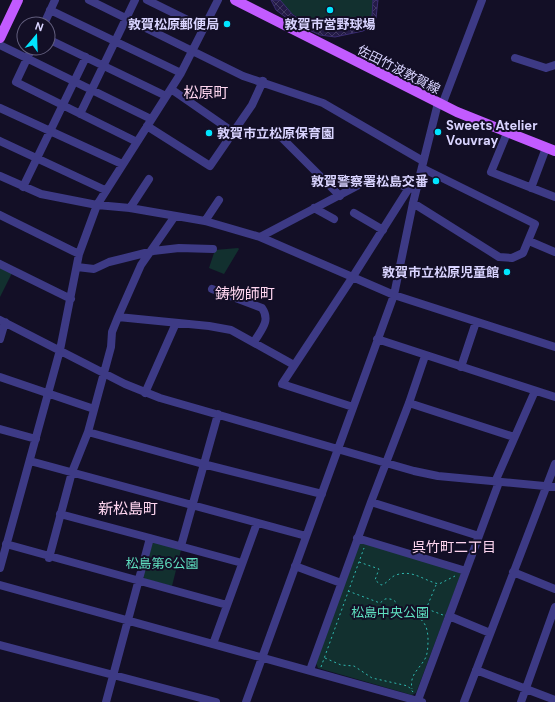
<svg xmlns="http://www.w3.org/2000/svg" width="555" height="702" font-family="'DM Sans','Noto Sans JP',sans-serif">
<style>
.park{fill:#12302f}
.building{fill:url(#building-cross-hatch);stroke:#3b2d73}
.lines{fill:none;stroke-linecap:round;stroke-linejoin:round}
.path{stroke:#2fb8b0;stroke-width:1;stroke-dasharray:2 3;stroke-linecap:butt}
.minor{stroke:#3d3a85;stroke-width:8}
.major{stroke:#c25bff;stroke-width:10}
.poi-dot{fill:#00e5ff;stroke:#130f26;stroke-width:1.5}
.labels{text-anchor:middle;stroke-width:4;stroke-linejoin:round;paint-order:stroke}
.poi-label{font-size:13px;font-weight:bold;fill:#d9d4ff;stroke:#130f26;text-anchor:end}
.street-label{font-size:13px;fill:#d9d4ff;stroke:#130f26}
.park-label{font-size:13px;fill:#5fe0c0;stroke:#130f26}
.neighbourhood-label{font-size:14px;fill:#ffd6f0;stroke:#130f26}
.quarter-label{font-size:15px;fill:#ffd6f0;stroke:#130f26}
</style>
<defs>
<pattern id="building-cross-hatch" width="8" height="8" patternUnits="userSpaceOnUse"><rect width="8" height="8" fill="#241b47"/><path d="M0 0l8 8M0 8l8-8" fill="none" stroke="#433b63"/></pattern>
</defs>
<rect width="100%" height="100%" fill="#130f26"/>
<path class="park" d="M 280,0 L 373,0 L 372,16 C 343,38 301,31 280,0 Z
M 238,248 L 239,249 L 224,274 L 209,268 L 215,250 Z
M 0,267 L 12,273 L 0,297 Z
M 154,542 L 181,550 L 172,586 L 145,579 L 143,576 L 151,544 Z
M 363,542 L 459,571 L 461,574 L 416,693 L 412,695 L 318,668 L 316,663 L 359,544 Z"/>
<path class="building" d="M 271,0 L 280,0 L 293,15 L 302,21 L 321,28 L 331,29 L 354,26 L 363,22 L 372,16 L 373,0 L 378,0 L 376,18 L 371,26 L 363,31 L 335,37 L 320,35 L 292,22 L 276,10 Z"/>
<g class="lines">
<path class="path" d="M 359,562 L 379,569 L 375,580 L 381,585 C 387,584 390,577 396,575 C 413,569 424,581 439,584 L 455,576
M 348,591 L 380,603 L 385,599 C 392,598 398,601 398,609 C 416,616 427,617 428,638 C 428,644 428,651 426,657 C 420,669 409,674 412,689
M 427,609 L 443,615
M 422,619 L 436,585
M 325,658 L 341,665 L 354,666 L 372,678 L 408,686 L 413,692
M 321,667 L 364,548"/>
<path class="minor" d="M 89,0 L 243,76 L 323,103 L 423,161
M 147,0 L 204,28
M 50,10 L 181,73
M 44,24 L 55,0
M 48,39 L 166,96
M 0,45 L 151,119
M 32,48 L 16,82 L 137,142
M 515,58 L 546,68 L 555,65
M 171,89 L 233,132
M 442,105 L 482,0
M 0,108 L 122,164
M 80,114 L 135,0
M 147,126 L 210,166 L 252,105 L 263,81
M 507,133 L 491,172 L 555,197
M 280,136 L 340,196
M 0,141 L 105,190
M 0,176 L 41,194 L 97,205 L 130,208 L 205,221 L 260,237 L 394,295 L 555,347
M 23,187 L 86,57
M 531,188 L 546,148
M 413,203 L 499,257 L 512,258 L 523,253 L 535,224 L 422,168
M 130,208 L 149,179
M 314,208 L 334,219
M 354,213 L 383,230
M 0,215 L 79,254
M 205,221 L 219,200
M 260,237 L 374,177 L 413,189
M 529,241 L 555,252
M 0,264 L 71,299
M 77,267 L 94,269 L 109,262 L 153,251 L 179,248 L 213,249
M 212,289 L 262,308 C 271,321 261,330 254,342
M 118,317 L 141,265 L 175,216
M 0,320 L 125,384 L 160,398 L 414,471 L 438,476 L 555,487
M 0,339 L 5,322
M 377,339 L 555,397
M 461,367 L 476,322
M 0,377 L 94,409
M 145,393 L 176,323
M 409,403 L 514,437
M 353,407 L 282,384 L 352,278 L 409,188
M 0,429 L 36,439
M 88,432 L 203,464 L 322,494
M 30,461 L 306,536
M 495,482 L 535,391
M 371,502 L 479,536
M 60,514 L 150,538
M 357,538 L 466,571
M 6,544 L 227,605
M 181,546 L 218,414
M 49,558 L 72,472 L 88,432 L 111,347 L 112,332 L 118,317 L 209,326 L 231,330 L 294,365
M 295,566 L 341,583
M 0,568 L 60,350 L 79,254 L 97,205 L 181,73 L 218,0
M 513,572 L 555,589
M 0,585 L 422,702
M 449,616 L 490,633
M 213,644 L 257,523
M 0,645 L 216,702
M 310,670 L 371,502 L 409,403 L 425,356
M 476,670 L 555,700
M 418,700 L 499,482
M 106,702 L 150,538 L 242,563
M 246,702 L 394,295 L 413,203 L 438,103
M 464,702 L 555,464
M 521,702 L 555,607"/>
<path class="major" d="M 235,0 L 457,112 L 555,151
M 0,38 L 18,0"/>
</g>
<g class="poi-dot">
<circle cx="330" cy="10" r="4"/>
<circle cx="227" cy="24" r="4"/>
<circle cx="438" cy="132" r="4"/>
<circle cx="209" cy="133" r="4"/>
<circle cx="436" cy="181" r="4"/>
<circle cx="507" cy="272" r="4"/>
</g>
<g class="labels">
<g class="poi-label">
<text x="219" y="29">敦賀松原郵便局</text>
<text x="330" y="29" text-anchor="middle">敦賀市営野球場</text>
<text x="446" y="130" text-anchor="start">Sweets Atelier<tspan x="446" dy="15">Vouvray</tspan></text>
<text x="217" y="138" text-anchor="start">敦賀市立松原保育園</text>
<text x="428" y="186">敦賀警察署松島交番</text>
<text x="499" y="277">敦賀市立松原児童館</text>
</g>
<g class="street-label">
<text transform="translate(399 69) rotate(27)" y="5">佐田竹波敦賀線</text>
</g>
<g class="park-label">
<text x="162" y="568">松島第6公園</text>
<text x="390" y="617">松島中央公園</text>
</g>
<g class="neighbourhood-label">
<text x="454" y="552">呉竹町二丁目</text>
</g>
<g class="quarter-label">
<text x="206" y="98">松原町</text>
<text x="245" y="299">鋳物師町</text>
<text x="128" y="514">新松島町</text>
</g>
</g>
<g transform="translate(36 36) rotate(19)"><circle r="19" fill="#130f26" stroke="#625e7d"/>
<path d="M0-3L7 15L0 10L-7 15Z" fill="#00e5ff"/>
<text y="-6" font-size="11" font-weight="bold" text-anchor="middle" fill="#d9d4ff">N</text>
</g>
</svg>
